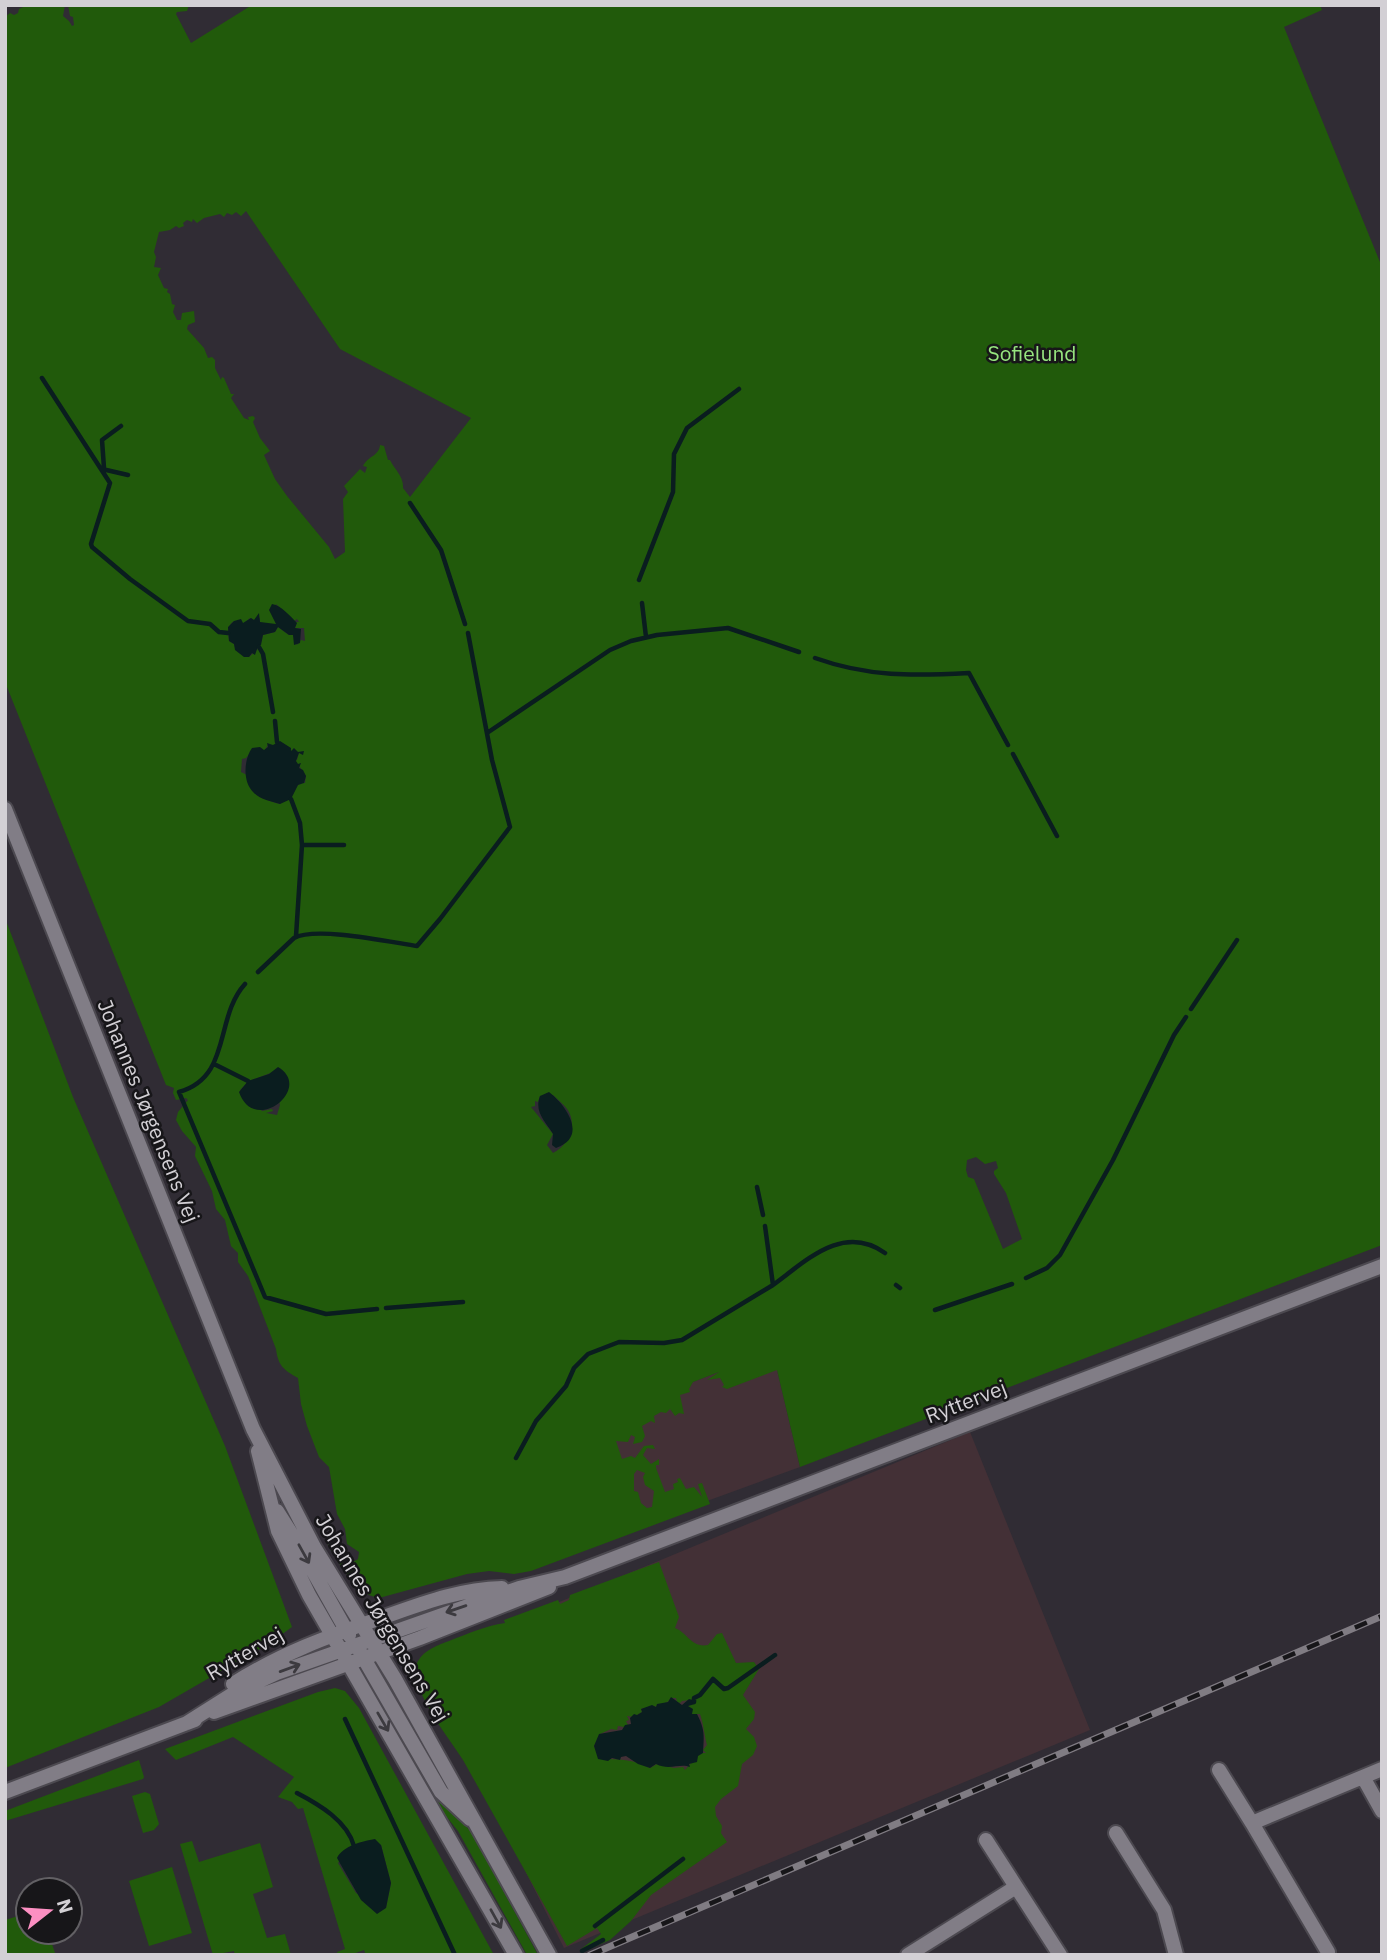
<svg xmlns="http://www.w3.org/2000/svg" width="1387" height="1960" font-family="'IBM Plex Sans',sans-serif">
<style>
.education{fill:#433036}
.green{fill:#215a0b;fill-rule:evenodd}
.water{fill:#0a1d1f}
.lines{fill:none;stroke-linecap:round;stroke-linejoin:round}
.stream{stroke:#0a1d1f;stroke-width:4.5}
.minor-casing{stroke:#4c4950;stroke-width:18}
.minor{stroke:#817d86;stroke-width:14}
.rail-casing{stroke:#807c83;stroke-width:7}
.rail{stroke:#171619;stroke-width:4.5;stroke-dasharray:13;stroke-linecap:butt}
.oneway{stroke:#3c3a3f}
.labels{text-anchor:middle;stroke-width:5;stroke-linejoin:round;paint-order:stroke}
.park-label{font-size:21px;fill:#96e47f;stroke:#171619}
.street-label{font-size:21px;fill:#d3d0d5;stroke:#171619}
</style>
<rect width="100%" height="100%" fill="#302c34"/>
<path class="education" d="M 732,1367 L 777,1370 L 800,1467 L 548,1559 L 515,1465 L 558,1435 L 617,1416 L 669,1391 Z
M 970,1432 L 1090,1730 L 564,1948 L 419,1660 Z"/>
<path class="green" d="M 27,5 L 36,7 L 65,5 L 63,16 L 69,21 L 72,26 L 74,25 L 73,17 L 70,16 L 68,5 L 189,5 L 187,11 L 177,12 L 176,14 L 191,43 L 252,5 L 1320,5 L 1322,10 L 1284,27 L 1382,267 L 1382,1245 L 800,1467 L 777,1370 L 727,1389 L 722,1387 L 724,1385 L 720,1378 L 707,1380 L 719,1372 L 693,1382 L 689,1389 L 690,1392 L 680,1395 L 684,1414 L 679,1413 L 675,1416 L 670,1409 L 666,1413 L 661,1412 L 654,1416 L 655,1423 L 651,1421 L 642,1426 L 645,1436 L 642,1442 L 633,1444 L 635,1437 L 631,1435 L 628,1442 L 616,1441 L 622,1459 L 631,1456 L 635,1458 L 644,1446 L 653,1445 L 655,1449 L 647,1448 L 643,1455 L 651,1464 L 659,1459 L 659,1465 L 656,1465 L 656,1468 L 665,1492 L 674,1489 L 673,1484 L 678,1482 L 677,1479 L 680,1478 L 686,1489 L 694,1487 L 702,1497 L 698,1484 L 702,1483 L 710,1504 L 531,1571 L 514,1574 L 489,1571 L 467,1574 L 379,1598 C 356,1595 338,1562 327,1543 L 346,1566 L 358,1559 L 359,1552 L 347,1544 L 345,1529 L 337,1514 L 329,1467 L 319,1457 L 307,1426 L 301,1404 L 298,1378 C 284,1370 278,1366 276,1349 L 248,1276 L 238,1262 L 238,1253 L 231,1246 L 225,1220 L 216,1209 L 212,1191 L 195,1156 L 196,1147 L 182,1131 L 176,1120 L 178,1112 L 188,1100 L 186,1098 L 176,1100 L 173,1093 L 174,1088 L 166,1085 L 5,682 L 5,17 L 10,13 L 14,15 L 18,13 L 19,9 ZM 246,211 L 340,349 L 471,418 L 410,497 L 403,488 C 404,477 395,470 390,460 L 388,460 L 384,446 L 380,445 C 379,456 368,456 363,466 L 367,467 L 365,473 L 360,469 L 344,486 L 348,492 L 343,499 L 345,552 L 335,559 L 329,547 L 287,496 L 275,479 L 264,455 L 270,451 L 260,438 L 253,422 L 255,418 L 253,416 L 248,417 L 249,420 L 244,418 L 231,398 L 234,394 L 231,394 L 224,378 L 222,377 L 221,380 L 215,368 L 215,360 L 212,357 L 208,358 L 204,348 L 187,329 L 188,325 L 195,322 L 194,311 L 182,313 L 181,320 L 177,320 L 173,312 L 175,305 L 172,304 L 170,294 L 167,292 L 168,289 L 164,288 L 158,275 L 161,268 L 154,267 L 156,257 L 154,252 L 159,232 L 170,230 L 176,226 L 179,228 L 184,226 L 183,223 L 187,220 L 192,222 L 193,219 L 197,223 L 204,218 L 220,214 L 224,217 L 227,213 L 232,215 L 236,212 L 241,216 ZM 276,604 L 294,621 L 297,619 L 299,622 L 296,622 L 295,628 L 304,628 L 305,641 L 301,640 L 297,645 L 293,635 L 289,635 L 278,627 L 275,632 L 263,635 L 259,648 L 249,657 C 241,655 236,652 234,644 L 229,641 C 228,632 226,627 234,621 L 243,624 L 250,618 L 254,620 L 260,618 L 260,622 L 265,624 L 277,624 L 273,617 ZM 276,742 L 281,742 L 291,751 L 299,752 L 297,760 L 292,761 L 298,764 L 306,776 L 305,783 L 300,783 L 280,804 C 262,799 249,794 247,775 L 241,772 L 242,759 L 246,758 L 253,749 L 264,751 L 268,745 L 276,745 ZM 273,1072 L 280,1105 L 277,1115 L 266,1113 L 273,1111 L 272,1109 L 262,1111 L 240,1090 L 249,1081 ZM 553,1095 C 558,1100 566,1106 569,1112 C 577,1128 567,1146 553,1153 L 547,1145 L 553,1134 L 531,1107 L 535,1106 L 535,1101 L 538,1102 L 540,1096 ZM 976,1157 L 985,1164 L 996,1161 L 998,1168 L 994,1171 L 994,1174 L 1006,1193 L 1022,1239 L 1003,1249 L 974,1179 L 968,1177 L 966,1170 L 967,1160 ZM 637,1470 L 645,1473 L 643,1477 L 645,1485 L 654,1491 L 652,1507 L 647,1508 L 641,1503 L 638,1492 L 634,1491 L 634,1474 Z
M 5,918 L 73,1097 L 225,1446 L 292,1627 L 270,1643 L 159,1707 L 5,1768 Z
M 659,1562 L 679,1617 L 675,1628 C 688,1633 691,1648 708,1645 L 717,1634 L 722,1633 L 736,1663 L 754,1662 L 759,1669 L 743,1695 L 755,1712 L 754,1719 L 746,1729 L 754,1737 L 757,1746 L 753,1755 L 742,1764 L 738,1786 L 721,1799 L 715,1807 L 716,1816 L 722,1826 L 721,1833 L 727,1842 L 651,1895 L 631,1921 L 610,1940 L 582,1952 L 581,1949 L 601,1934 L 597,1928 L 567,1946 L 463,1760 C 450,1739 405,1684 418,1661 C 424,1650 438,1645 449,1641 C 467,1634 485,1626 505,1623 L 504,1620 L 558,1600 L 560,1604 L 569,1600 L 570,1595 ZM 671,1698 L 676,1698 L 677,1702 L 680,1703 L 682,1701 L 689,1700 L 692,1702 L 688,1706 L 692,1714 L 700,1714 C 704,1726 704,1734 707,1745 L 703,1750 L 706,1753 L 700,1753 L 685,1770 L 683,1767 L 674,1768 L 657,1764 L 650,1768 C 633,1759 619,1759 600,1759 L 594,1746 L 600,1734 L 611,1729 L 617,1730 L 618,1726 L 624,1727 L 628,1725 L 626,1721 L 629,1720 L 627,1716 L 634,1717 L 642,1712 L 641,1709 C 651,1706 664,1708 671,1698 Z
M 335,1688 L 345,1691 L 359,1708 L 494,1955 L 366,1955 L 364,1950 L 350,1955 L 338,1955 L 337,1952 L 345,1949 L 303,1808 L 298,1809 L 292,1802 L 278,1797 L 294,1777 L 233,1737 L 176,1760 L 165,1749 L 318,1692 ZM 362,1842 L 381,1845 L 391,1883 L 386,1908 L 356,1893 L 338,1863 L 349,1847 Z
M 378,1690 L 443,1804 L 471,1831 L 538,1955 L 527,1955 L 458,1831 L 437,1805 L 374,1691 Z
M 139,1760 L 144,1777 L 143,1779 L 5,1821 L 5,1811 Z
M 145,1792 L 150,1794 L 159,1824 L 154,1830 L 143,1833 L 132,1796 Z
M 192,1841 L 199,1862 L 260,1843 L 273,1887 L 253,1894 L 267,1938 L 285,1934 L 291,1955 L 235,1955 L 234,1951 L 213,1955 L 180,1844 Z
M 172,1867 L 192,1933 L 149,1946 L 129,1881 Z
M 28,1913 L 28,1932 L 48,1932 L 55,1953 L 5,1955 L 5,1920 Z"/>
<path class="water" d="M 272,604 C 282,606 290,616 297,623 L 295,628 L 301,629 L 300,643 L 294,645 L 293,635 L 289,635 L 278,627 L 275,632 L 263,635 L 261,645 L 258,646 L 255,655 L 252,653 L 249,657 L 244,657 L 235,650 L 234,644 L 229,641 L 228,627 L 234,621 L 241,619 L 243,623 L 251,618 L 254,620 L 259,613 L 260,622 L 276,624 L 269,610 Z
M 280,741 L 291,748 L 291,751 L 294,748 L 298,752 L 304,751 L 303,755 L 299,753 L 296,761 L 298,764 L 301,763 L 299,768 L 303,770 L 306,776 L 304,783 L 298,785 L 291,799 L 280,804 C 271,801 261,800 254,793 C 242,782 244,759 252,748 L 260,747 L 264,750 L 268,747 L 267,743 L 273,745 Z
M 278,1067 C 314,1088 254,1136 239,1092 L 248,1081 L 269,1074 Z
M 549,1092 C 567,1106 588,1137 556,1148 L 552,1145 L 553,1134 C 545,1121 534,1112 540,1096 Z
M 671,1697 L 682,1705 L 689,1699 L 693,1700 L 695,1704 L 688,1706 L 693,1709 L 692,1714 L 697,1714 C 705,1730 704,1734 703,1753 L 698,1756 L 697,1762 L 689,1764 L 690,1767 C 680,1763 669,1771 656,1764 L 650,1768 L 638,1764 L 626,1756 L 621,1757 L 620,1760 L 612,1758 L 608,1761 L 598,1759 L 594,1746 L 599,1734 L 622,1730 L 625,1725 L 631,1724 L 630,1718 L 634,1714 L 637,1715 L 642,1712 L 641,1709 L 652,1705 L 656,1707 L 657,1704 L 668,1702 Z
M 375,1839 L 381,1845 L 391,1883 L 386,1908 L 377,1914 L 361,1900 L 337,1858 C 343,1846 362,1841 375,1839 Z"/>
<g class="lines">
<path class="stream" d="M 42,378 L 110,483 L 91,544 L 92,547 L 130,579 L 188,621 L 210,624 L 219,632 L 228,633
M 104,468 L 102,440 L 121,426
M 102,469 L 128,475
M 410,503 L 441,550 L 465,624
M 639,580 L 673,492 L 674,454 L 687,428 L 739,389
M 642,603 L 646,637
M 259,647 L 263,654 L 273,712
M 815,658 C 868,677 913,676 969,673 L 1008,745
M 275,721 L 277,742
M 487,733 L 610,650 L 631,641 L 657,635 L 728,628 L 799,652
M 1013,754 L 1057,836
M 291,799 L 300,823 L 302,845 L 296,936
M 302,845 L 344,845
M 258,972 L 294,938 C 316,926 390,942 417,946 L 440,919 L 510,827 L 492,760 L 468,633
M 245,984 C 214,1018 232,1077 179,1092 L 265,1297 L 326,1314 L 377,1309
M 1191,1009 L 1237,940
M 214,1064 L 248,1081
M 757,1187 L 763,1215
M 1026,1278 L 1047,1268 L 1060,1255 L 1113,1160 L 1174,1035 L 1186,1017
M 773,1285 C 806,1261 843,1223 885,1253
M 896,1285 L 900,1288
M 386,1308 L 463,1302
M 935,1310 L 1012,1284
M 516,1458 L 536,1421 L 566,1386 L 574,1368 L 588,1354 L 619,1342 L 664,1343 L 682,1340 L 773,1285 L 765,1226
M 694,1702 L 694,1698 L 700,1695 L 713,1679 L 724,1689 L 728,1688 L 775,1655
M 345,1719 L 455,1955
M 297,1793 C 320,1805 347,1821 354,1846
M 595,1926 L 683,1859
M 582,1951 L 603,1940"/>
<g class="minor-casing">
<path id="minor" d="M 5,809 L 253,1429 L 314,1547 L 395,1679 L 549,1955
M 258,1451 L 278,1531 L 309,1595 L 516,1955
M 277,1511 L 296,1541 L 349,1635
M 359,1650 L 441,1792 L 470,1819
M 233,1684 C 280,1654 329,1636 381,1618 C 421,1604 459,1589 502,1588
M 214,1712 L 420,1638 L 549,1587
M 187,1723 L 236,1692 L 277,1673 L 519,1588 L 565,1577 L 1382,1266
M 1219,1770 L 1252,1823 L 1382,1769
M 1363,1777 L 1382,1811
M 5,1792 L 195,1720
M 1252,1823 L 1328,1952
M 1116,1833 L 1164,1910 L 1176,1955
M 986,1840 L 1060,1955
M 908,1955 L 1016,1887"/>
</g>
<use href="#minor" class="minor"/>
<g class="rail-casing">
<path id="rail" d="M 590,1955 L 1382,1616"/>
</g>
<use href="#rail" class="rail"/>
</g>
<defs><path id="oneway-shaft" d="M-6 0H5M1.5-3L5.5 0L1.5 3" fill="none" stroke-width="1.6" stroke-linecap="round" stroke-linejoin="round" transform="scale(1.75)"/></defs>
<g class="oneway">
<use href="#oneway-shaft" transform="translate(304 1554) rotate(61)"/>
<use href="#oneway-shaft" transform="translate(456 1609) rotate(161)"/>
<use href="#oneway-shaft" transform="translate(290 1668) rotate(-20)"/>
<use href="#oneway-shaft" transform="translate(383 1722) rotate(60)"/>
<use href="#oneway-shaft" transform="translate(496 1919) rotate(61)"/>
</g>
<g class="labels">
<g class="park-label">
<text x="1032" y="361">Sofielund</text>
</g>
<g class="street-label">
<text transform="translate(148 1111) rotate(68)" y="7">Johannes Jørgensens Vej</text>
<text transform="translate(966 1402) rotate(-21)" y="7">Ryttervej</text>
<text transform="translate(382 1618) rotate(59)" y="7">Johannes Jørgensens Vej</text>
<text transform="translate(245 1654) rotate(-30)" y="7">Ryttervej</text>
</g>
</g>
<rect width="1387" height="1960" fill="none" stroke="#d3d0d5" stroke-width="14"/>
<g transform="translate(49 1911) rotate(73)"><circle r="33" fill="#171619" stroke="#626064" stroke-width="2"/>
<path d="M0-5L12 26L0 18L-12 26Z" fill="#fc8fc2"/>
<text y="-10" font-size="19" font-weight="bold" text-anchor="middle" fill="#d3d0d5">N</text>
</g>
</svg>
